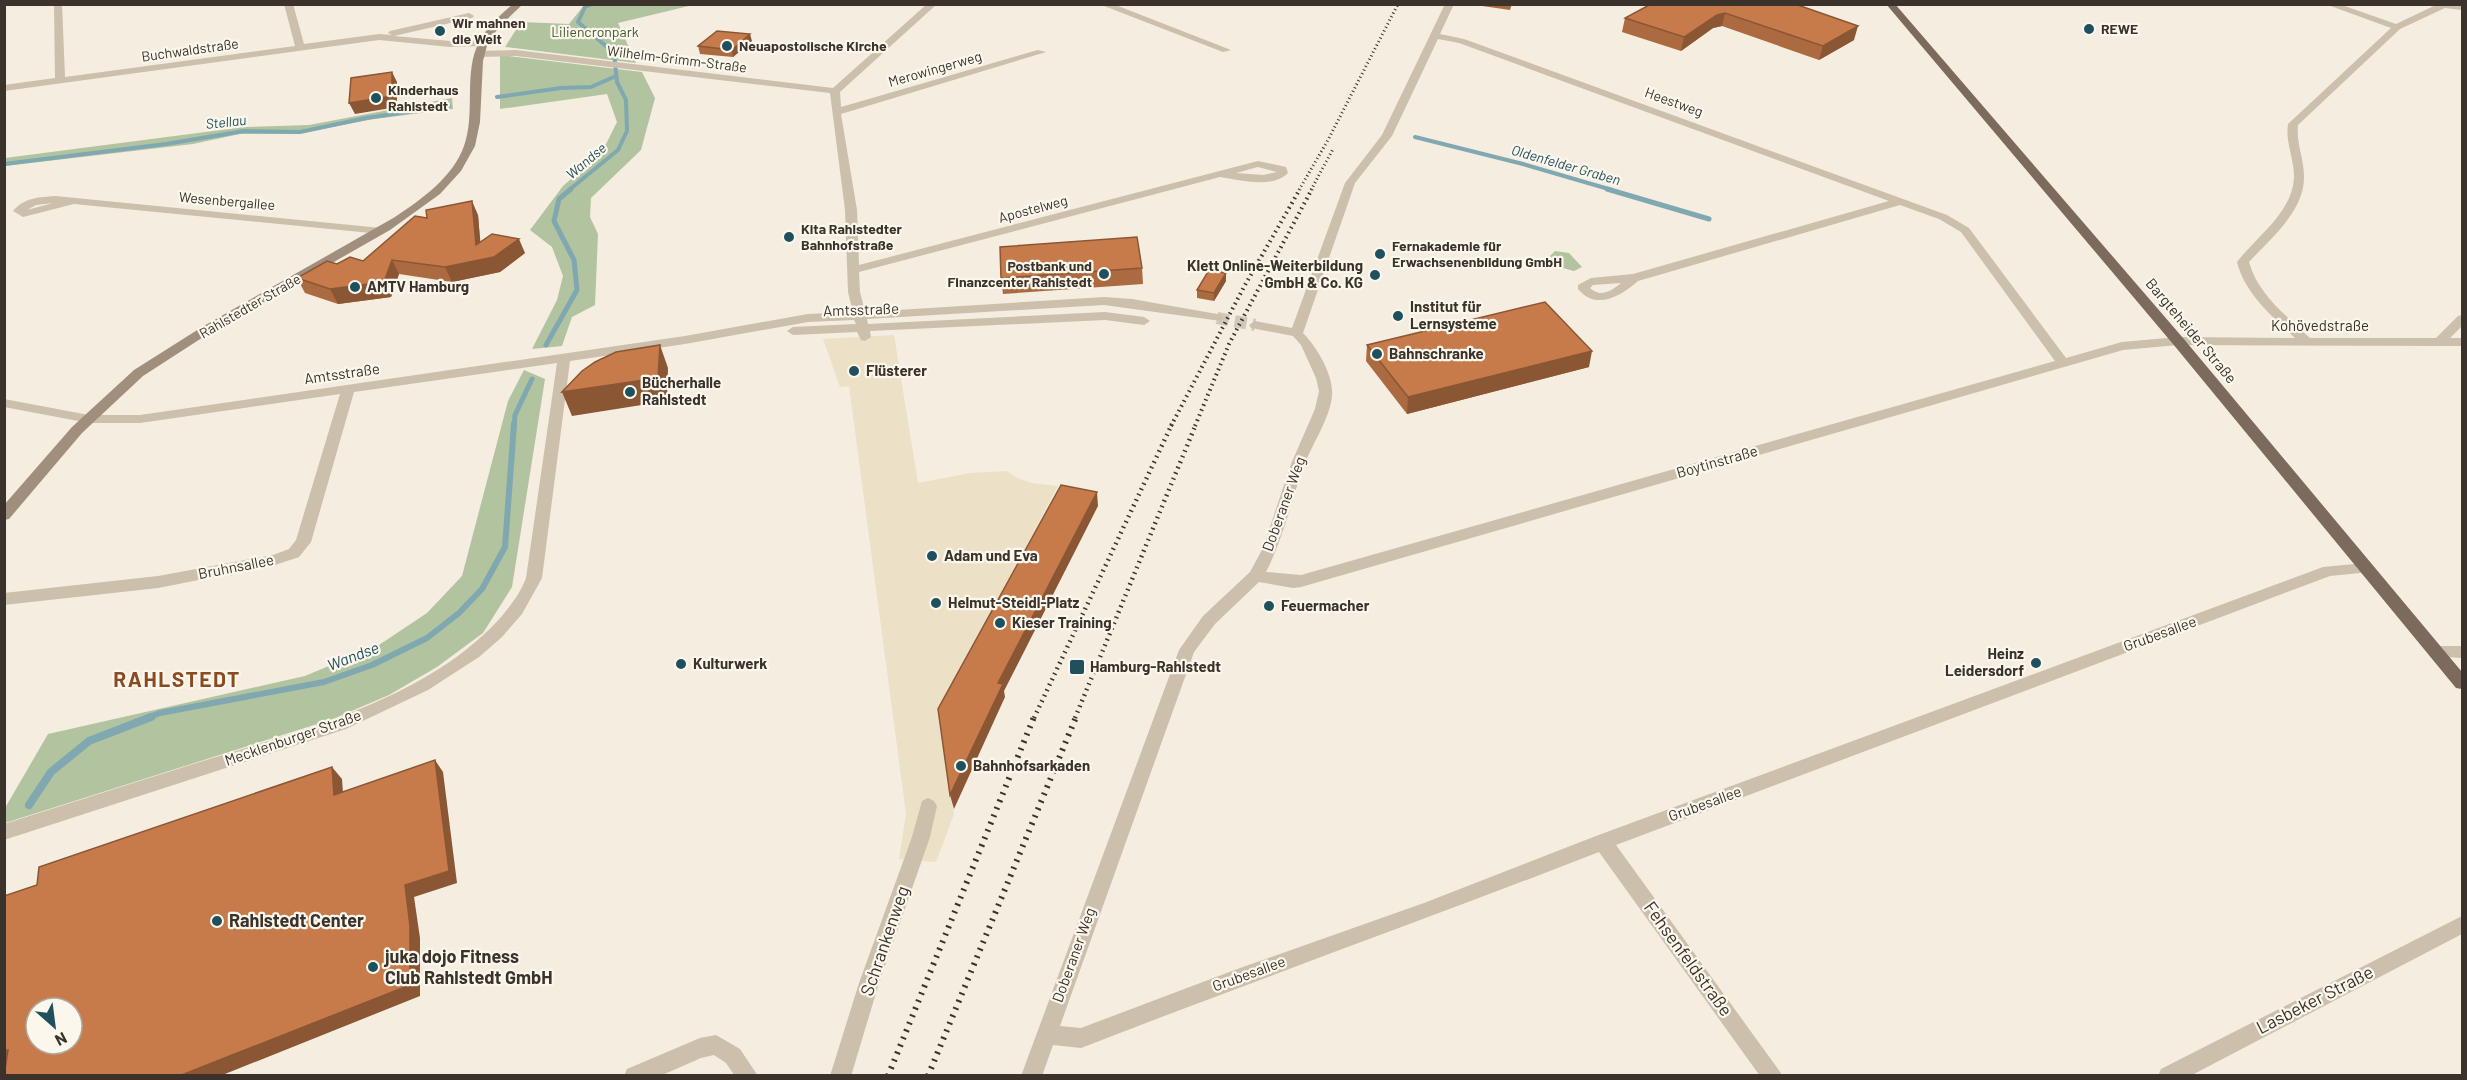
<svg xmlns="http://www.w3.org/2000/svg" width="2467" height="1080" font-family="Barlow,sans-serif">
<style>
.green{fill:#b2c3a0}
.plaza{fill:#ece1c7}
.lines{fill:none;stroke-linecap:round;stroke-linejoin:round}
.stream-far3{stroke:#7fa8b1;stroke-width:4}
.stream-far2{stroke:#7fa8b1;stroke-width:5}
.stream-far1{stroke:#7fa8b1;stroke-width:6}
.stream{stroke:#7fa8b1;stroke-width:8}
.minor-tunnel{stroke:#cfc8bc;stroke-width:12;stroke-dasharray:12 6;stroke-linecap:butt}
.minor{fill:#ccbfab;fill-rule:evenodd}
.secondary{fill:#a08f7d;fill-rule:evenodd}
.primary{fill:#7c6b5c;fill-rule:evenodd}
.rail-far3{stroke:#3a322b;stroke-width:3;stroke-dasharray:1 3;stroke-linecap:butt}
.rail-far2{stroke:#3a322b;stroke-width:4;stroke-dasharray:1.5 4;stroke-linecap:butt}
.rail-far1{stroke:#3a322b;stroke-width:4.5;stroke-dasharray:1.5 4.5;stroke-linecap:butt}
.rail{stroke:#3a322b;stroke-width:6;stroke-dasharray:2 6;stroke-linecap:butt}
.wall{fill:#ab6a40}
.shaded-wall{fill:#8b5634}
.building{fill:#c77b4b;stroke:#8b5634;stroke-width:1.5;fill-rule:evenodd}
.poi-dot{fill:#1f505d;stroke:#fbf7ed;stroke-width:2}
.labels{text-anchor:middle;stroke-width:4.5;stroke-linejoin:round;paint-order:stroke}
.far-poi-label{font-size:14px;font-weight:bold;fill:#3a322b;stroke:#fbf7ed;text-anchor:start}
.far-park-label{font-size:14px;fill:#43592e;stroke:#fbf7ed}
.far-street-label{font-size:14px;fill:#3a322b;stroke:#fbf7ed}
.far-water-label{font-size:14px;font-style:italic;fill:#1f505d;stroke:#fbf7ed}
.poi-label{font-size:15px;font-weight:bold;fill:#3a322b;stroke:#fbf7ed;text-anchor:start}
.street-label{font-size:15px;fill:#3a322b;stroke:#fbf7ed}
.water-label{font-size:16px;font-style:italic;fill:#1f505d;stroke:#fbf7ed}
.near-poi-label{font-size:18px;font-weight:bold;fill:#3a322b;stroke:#fbf7ed;text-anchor:start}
.near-street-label{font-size:18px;fill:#3a322b;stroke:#fbf7ed}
.district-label{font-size:21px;font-weight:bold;letter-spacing:1.5px;fill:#8b4b22;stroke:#fbf7ed}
</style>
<rect width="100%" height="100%" fill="#f4ede0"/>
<path class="green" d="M 585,4 L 693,4 L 693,5 L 618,23 L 636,63 L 505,47 L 521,22 L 569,24 Z
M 500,55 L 642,72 L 655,98 L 641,150 L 591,198 L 590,217 L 598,234 L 595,305 L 572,317 L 562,346 L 532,349 L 557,300 L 563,276 L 552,247 L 530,230 L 563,186 L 602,152 L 617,122 L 607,94 L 500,109 Z
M 452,98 L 453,109 L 374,119 L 296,134 L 240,134 L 193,144 L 5,166 L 5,158 L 244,127 L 309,125 Z
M 1555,251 L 1569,253 L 1582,267 L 1574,271 L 1563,268 L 1550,256 Z
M 524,370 L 545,379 L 512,587 L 483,633 L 437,667 L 389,695 L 333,719 L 5,823 L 5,808 L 48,734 L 305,676 L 379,645 L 427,613 L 462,576 L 508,401 Z"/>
<path class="plaza" d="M 894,335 L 918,483 L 970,473 L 1007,471 L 1017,478 L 1032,483 L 1058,486 L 940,709 L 954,814 L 936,862 L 899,859 L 906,814 L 849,386 L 840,387 L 823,339 Z"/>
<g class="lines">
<path class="stream-far3" d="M 497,97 L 561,88 L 591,87 L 616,76
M 1415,137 L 1523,164 L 1612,190
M 4,164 L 166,144 L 244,131 L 300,132 L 366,118 L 449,106
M 569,190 L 618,150 L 627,131 L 626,100 L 617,82 L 614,53 L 578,22 L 585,7 L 592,4"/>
<path class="stream-far2" d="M 1607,189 L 1709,219
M 546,345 L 577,290 L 574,260 L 554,221 L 559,199 L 571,189
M 514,426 L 515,415 L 532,379"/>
<path class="stream-far1" d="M 147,718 L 160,713 L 324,682 L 372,665 L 427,638 L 459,613 L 482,589 L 505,547 L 514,424"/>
<path class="stream" d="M 29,805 L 51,772 L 89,741 L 151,717"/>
<path class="minor-tunnel" d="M 1217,318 L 1255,325"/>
<path class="minor" d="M 54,4 L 62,4 L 65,77 L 295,46 L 284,4 L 293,4 L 304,44 L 379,34 L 392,35 L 388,33 L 390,31 L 469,13 L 474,16 L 472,18 L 394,36 L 450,41 L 483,40 L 488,43 L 483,46 L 450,47 L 379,40 L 4,91 L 4,85 L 55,78 Z
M 927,4 L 937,4 L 840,92 L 841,107 L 1038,50 L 1046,52 L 841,114 L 857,210 L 859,265 L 1258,161 L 1286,167 L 1288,173 C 1272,189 1241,180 1220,177 L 859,272 L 860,292 L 865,312 L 1104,297 L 1132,299 L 1217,314 L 1221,315 L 1223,318 L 1221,321 L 1104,305 L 867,319 L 868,324 L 1105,312 L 1144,317 L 1150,321 L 1144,325 L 1105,320 L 870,331 L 871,337 L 865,341 L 861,340 L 857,332 L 793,335 L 787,331 L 793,327 L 856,324 L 854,320 L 808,322 L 685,344 L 570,361 L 542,578 L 522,614 L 502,637 L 479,657 L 428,690 L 346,729 L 4,840 L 4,824 C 66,804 128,785 190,765 C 295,732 427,701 502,616 C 511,605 521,592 526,578 L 557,363 L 354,392 L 311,542 L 299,557 L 275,565 L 158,588 L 4,605 L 4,593 L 158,576 L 273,555 L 289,549 L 296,540 L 340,394 L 140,423 L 89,423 L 4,407 L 4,399 L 89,415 L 140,415 L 685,336 L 808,314 L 853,312 L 848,292 L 845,210 L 830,93 L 516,56 L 479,57 L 474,54 L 479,51 L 516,50 L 833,88 ZM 1258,167 L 1277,172 L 1263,175 L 1236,173 Z
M 1099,4 L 1113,4 L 1231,50 L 1223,52 Z
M 1445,4 L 1454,4 L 1440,34 L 1464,39 L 1947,215 L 1969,228 L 2066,358 L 2122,342 L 2178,337 L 2295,338 C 2272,316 2245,294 2237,262 C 2256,237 2291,214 2294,179 C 2295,160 2285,143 2288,124 L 2391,28 L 2325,4 L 2339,4 L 2396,24 L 2438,4 L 2462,4 L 2462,10 L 2445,8 L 2400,29 L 2298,125 C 2296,143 2304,159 2304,176 C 2305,211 2270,239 2249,262 C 2258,295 2287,316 2310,338 L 2436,338 L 2458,316 L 2462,315 L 2462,326 L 2450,338 L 2462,338 L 2462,346 L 2178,345 L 2123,350 L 1301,587 L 1293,588 L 1259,582 L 1215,624 L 1194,652 L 1060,1026 L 1081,1028 L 1240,968 L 1424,903 L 1596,836 L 2323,567 L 2365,563 L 2370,564 L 2373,568 L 2370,572 L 2330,576 L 1616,845 L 1783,1076 L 1760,1076 L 1599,852 C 1427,919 1253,981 1081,1048 L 1053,1045 L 1042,1076 L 1021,1076 L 1179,650 L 1203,616 L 1250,572 L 1263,548 L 1291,464 L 1315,409 L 1319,391 L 1316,378 L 1301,345 L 1293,336 L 1251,328 L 1249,325 L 1255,321 L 1292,328 L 1345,183 L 1382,135 ZM 1438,39 L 1459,43 L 1889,201 L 1633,274 L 1591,278 L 1578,285 L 1578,289 C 1596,311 1621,296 1638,281 L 1900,205 L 1939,219 L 1961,232 L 2055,361 L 1301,575 L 1266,572 C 1284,537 1291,500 1305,463 C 1313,443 1334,411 1332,390 C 1331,371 1316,346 1303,333 L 1355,183 L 1392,136 ZM 1621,283 C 1611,291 1601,298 1590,288 L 1593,285 Z
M 55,196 L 381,228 L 387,231 L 381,234 L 74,204 L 23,217 L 13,211 C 24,198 39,197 55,196 ZM 53,203 L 27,210 L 36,205 Z
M 2437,646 L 2462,646 L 2462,658 L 2431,656 L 2429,652 L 2431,648 Z
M 928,798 L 934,801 L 937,806 L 930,837 L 879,983 L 851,1076 L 830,1076 L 859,983 L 912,837 L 922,801 Z
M 2462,916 L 2462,934 L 2190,1076 L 2158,1076 L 2161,1069 Z
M 716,1035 L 740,1049 L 758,1076 L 735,1076 L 726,1063 L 714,1055 L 701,1058 L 660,1076 L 624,1076 L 627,1069 L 700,1038 Z"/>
<path class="secondary" d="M 513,4 L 523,4 L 500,26 L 488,42 L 483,61 L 480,122 L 475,146 L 461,171 L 440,194 L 390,230 L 211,332 L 143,376 L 82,433 L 9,519 L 4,520 L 4,505 L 72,427 L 134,370 L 202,327 L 395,217 C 422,199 453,177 464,146 C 476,113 463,73 479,42 C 487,27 500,15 513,4 Z"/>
<path class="primary" d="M 1886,4 L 1895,4 L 2183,338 L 2462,672 L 2462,689 L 2456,688 L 2173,344 Z"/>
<path class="rail-far3" d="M 1299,190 L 1328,140 L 1398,4
M 1311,190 L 1333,149"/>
<path class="rail-far2" d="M 1171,426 L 1245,285 L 1300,189
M 1195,426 L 1229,344 L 1312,189"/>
<path class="rail-far1" d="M 1034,718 L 1172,424
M 1075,718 L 1196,424"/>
<path class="rail" d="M 888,1076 L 1034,717
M 928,1076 L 1076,717"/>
</g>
<path class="wall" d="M 1483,4 L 1512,4 L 1510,10 L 1482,6 Z
M 1795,4 L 1854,40 L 1819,60 L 1722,26 L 1713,28 L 1681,51 L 1622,32 L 1625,18 Z
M 752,41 L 733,57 L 700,54 L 698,46 Z
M 478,215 L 480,242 L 525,253 L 500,272 L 452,282 L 399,274 L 391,297 L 338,304 L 305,293 L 297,278 L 337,264 L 363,261 Z
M 1142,268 L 1143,284 L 1003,294 L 1001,278 Z
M 1226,281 L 1214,301 L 1197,298 L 1197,290 Z
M 1367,345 L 1589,367 L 1407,414 L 1366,361 Z"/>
<path class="shaded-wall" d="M 1725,13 L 1722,26 L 1713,28 L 1681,51 L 1684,37 L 1717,15 Z
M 1858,26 L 1854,40 L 1819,60 L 1823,46 Z
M 750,34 L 752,41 L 733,57 L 732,50 Z
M 392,72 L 397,82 L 397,107 L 355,114 L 349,103 Z
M 472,201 L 478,215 L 482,260 L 476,245 Z
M 519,239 L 525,253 L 500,272 L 452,282 L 445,267 Z
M 392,260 L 399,274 L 391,297 L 338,304 L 330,289 Z
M 1226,273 L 1226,281 L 1214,301 L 1214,293 Z
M 660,345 L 668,368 L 667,401 L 572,416 L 562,392 Z
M 1592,351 L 1589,367 L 1407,414 L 1408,397 Z
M 1097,492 L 1098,506 L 1004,691 L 1005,697 L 954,809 L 950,795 L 998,683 Z
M 435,760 L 443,772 L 457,883 L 414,897 L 420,938 L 420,996 L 220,1076 L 179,1076 L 405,885 Z
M 332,767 L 342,779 L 344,807 L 334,795 Z
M 8,1050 L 23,1061 L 4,1068 L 4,1051 Z"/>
<path class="building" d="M 1651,4 L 1795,4 L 1858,26 L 1823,46 L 1725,13 L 1717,15 L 1684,37 L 1625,18 Z
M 717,31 L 750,34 L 732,50 L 698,46 Z
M 392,72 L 392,96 L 349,103 L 351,78 Z
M 472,201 L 476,245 L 492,234 L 519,239 L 494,257 L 445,267 L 392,260 L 384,282 L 330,289 L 297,278 L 327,261 L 337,264 L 350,257 L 363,261 L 415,216 L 427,218 L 426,210 Z
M 1137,237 L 1142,268 L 1001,278 L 1000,247 Z
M 1209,270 L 1226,273 L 1214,293 L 1197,290 Z
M 1545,302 L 1592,351 L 1408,397 L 1367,345 Z
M 660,345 L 658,378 L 562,392 L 582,371 L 595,362 L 616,352 Z
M 1061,485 L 1097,492 L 998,683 L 1003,684 L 950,795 L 938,709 Z
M 435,760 L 449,871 L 405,885 L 410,926 L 410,985 L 179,1076 L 4,1076 L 8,1050 L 4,1051 L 4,896 L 37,885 L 39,867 L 332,767 L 334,795 ZM 36,1008 L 72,1008 L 72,1044 L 36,1044 Z"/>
<g class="poi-dot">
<circle cx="2089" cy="29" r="6"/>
<circle cx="440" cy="31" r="6"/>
<circle cx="727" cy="46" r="6"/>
<circle cx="376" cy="98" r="6"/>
<circle cx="789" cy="237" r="6"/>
<circle cx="1380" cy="254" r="6"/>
<circle cx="1104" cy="274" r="6"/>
<circle cx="1375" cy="275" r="6"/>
<circle cx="355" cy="287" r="6"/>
<circle cx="1398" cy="316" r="6"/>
<circle cx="1377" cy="354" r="6"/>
<circle cx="854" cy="371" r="6"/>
<circle cx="630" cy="392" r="6"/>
<circle cx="932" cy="556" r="6"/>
<circle cx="936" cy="603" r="6"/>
<circle cx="1269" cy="606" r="6"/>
<circle cx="1000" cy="623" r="6"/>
<circle cx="2036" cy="663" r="6"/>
<circle cx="681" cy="664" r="6"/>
<rect x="1069" y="659" width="16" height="16" rx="3"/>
<circle cx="961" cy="766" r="6"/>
<circle cx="217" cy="921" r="6"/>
<circle cx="373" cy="967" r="6"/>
</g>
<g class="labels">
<g class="far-poi-label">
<text x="452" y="28">Wir mahnen<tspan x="452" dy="16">die Welt</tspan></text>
<text x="2101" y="34">REWE</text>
<text x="739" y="51">Neuapostolische Kirche</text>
<text x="388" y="95">Kinderhaus<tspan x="388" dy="16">Rahlstedt</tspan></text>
<text x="801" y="234">Kita Rahlstedter<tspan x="801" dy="16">Bahnhofstraße</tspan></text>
<text x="1392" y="251">Fernakademie für<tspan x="1392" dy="16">Erwachsenenbildung GmbH</tspan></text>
<text x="1092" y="271" text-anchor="end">Postbank und<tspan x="1092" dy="16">Finanzcenter Rahlstedt</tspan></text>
</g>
<g class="far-park-label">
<text x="595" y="37">Liliencronpark</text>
</g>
<g class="far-street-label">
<text transform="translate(190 50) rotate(-8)" y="5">Buchwaldstraße</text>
<text transform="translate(677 59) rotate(7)" y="5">Wilhelm-Grimm-Straße</text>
<text transform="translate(935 69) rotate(-16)" y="5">Merowingerweg</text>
<text transform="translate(1674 102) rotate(20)" y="5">Heestweg</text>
<text transform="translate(227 201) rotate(5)" y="5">Wesenbergallee</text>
<text transform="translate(1033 209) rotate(-15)" y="5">Apostelweg</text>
<text transform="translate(250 306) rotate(-30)" y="5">Rahlstedter Straße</text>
</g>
<g class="far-water-label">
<text transform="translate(226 122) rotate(-6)" y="5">Stellau</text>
<text transform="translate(586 161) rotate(-40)" y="5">Wandse</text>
<text transform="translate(1566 165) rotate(16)" y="5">Oldenfelder Graben</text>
</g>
<g class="poi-label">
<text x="1363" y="271" text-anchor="end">Klett Online-Weiterbildung<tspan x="1363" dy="17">GmbH &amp; Co. KG</tspan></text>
<text x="367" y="292">AMTV Hamburg</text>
<text x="1410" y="312">Institut für<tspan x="1410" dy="17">Lernsysteme</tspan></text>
<text x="1389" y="359">Bahnschranke</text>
<text x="866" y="376">Flüsterer</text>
<text x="642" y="388">Bücherhalle<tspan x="642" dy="17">Rahlstedt</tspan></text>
<text x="944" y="561">Adam und Eva</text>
<text x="948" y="608">Helmut-Steidl-Platz</text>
<text x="1281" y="611">Feuermacher</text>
<text x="1012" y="628">Kieser Training</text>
<text x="2024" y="659" text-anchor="end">Heinz<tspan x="2024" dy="17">Leidersdorf</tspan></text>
<text x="693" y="669">Kulturwerk</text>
<text x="1090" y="672">Hamburg-Rahlstedt</text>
<text x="973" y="771">Bahnhofsarkaden</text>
</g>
<g class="street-label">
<text transform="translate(861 310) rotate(-2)" y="5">Amtsstraße</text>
<text x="2320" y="331">Kohövedstraße</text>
<text transform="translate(2191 331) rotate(50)" y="5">Bargteheider Straße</text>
<text transform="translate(342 374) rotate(-8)" y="5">Amtsstraße</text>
<text transform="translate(1717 462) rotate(-16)" y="5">Boytinstraße</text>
<text transform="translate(1284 504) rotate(-70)" y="5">Doberaner Weg</text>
<text transform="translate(236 567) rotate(-11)" y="5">Bruhnsallee</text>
<text transform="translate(2160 634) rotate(-20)" y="5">Grubesallee</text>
<text transform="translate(293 738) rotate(-19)" y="5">Mecklenburger Straße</text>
<text transform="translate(1705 804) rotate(-20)" y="5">Grubesallee</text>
<text transform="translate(1074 955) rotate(-70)" y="5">Doberaner Weg</text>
<text transform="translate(1249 974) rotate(-20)" y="5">Grubesallee</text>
</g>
<g class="water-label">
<text transform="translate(353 656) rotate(-21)" y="6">Wandse</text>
</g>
<g class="near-poi-label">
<text x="229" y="927">Rahlstedt Center</text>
<text x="385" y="963">juka dojo Fitness<tspan x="385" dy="21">Club Rahlstedt GmbH</tspan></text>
</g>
<g class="near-street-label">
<text transform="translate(885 941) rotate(-71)" y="6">Schrankenweg</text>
<text transform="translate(1688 959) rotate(54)" y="6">Fehsenfeldstraße</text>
<text transform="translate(2315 1000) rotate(-27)" y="6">Lasbeker Straße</text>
</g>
<g class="district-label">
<text x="177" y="687">RAHLSTEDT</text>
</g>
</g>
<rect width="2467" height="1080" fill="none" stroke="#3a322b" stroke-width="12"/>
<g transform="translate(54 1026) rotate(152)"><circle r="28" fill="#fbf7ed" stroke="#aea89f" stroke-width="1.5"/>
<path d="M0-4.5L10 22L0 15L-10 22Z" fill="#1f505d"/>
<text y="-9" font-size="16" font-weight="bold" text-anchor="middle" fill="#3a322b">N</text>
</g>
</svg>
